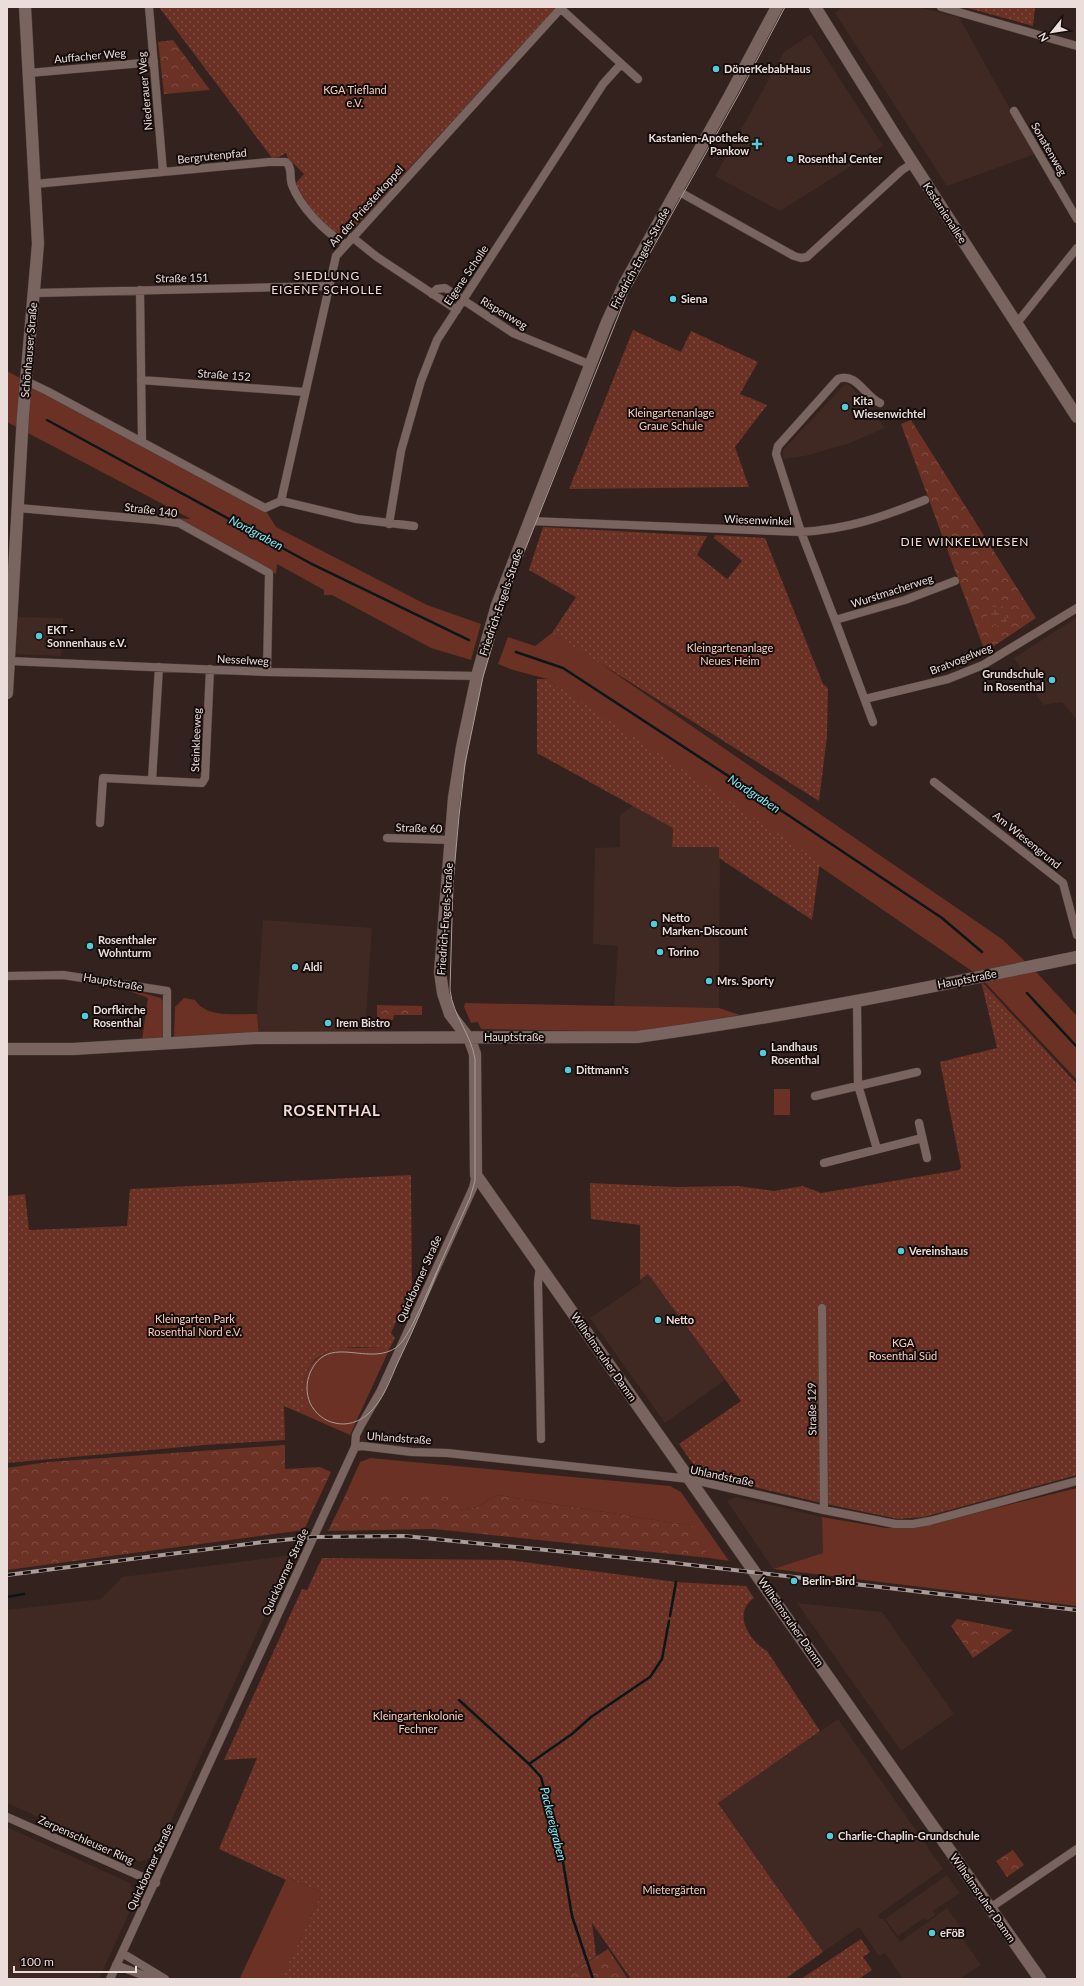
<svg xmlns="http://www.w3.org/2000/svg" width="1084" height="1986" font-family="Lato,sans-serif">
<style>
.built{fill:#402923}
.grass{fill:#6a3124}
.forest{fill:url(#forest-crowns)}
.wetland{fill:url(#wetland-marsh)}
.garden{fill:url(#garden-dots)}
.lines{fill:none;stroke-linecap:round;stroke-linejoin:round}
.stream{stroke:#091719;stroke-width:2.5}
.street-casing{stroke:#4c3d3a;stroke-width:9}
.secondary-casing{stroke:#4c3d3a;stroke-width:13}
.street{stroke:#79645f;stroke-width:8}
.secondary{stroke:#79645f;stroke-width:12}
.tram{stroke:#aa9c98;stroke-width:1}
.rail-casing{stroke:#aa9c98;stroke-width:4}
.rail{stroke:#150d0b;stroke-width:2.5;stroke-dasharray:8;stroke-linecap:butt}
.poi-dot{fill:#53cbda;stroke:#150d0b;stroke-width:1.5}
.labels{text-anchor:middle;stroke-width:4;stroke-linejoin:round;paint-order:stroke}
.street-label{font-size:11px;fill:#eaddda;stroke:#150d0b}
.poi-label{font-size:11px;font-weight:bold;fill:#eaddda;stroke:#150d0b;text-anchor:start}
.park-label{font-size:11px;fill:#f7cdc2;stroke:#150d0b}
.neighbourhood-label{font-size:12px;letter-spacing:1px;fill:#f4dbd4;stroke:#150d0b}
.water-label{font-size:12px;font-style:italic;fill:#83edfc;stroke:#150d0b}
.district-label{font-size:15px;font-weight:bold;letter-spacing:1px;fill:#f4dbd4;stroke:#150d0b}
</style>
<defs>
<pattern id="forest-crowns" width="20" height="18" patternUnits="userSpaceOnUse"><rect width="20" height="18" fill="#6a3124"/><path d="M2 6a3 3 0 1 1 6 0M12 15a3 3 0 1 1 6 0" fill="none" stroke="#7f4e43"/></pattern>
<pattern id="wetland-marsh" width="20" height="14" patternUnits="userSpaceOnUse"><rect width="20" height="14" fill="#6a3124"/><path d="M1 5h8M5 5V1M11 12h8M15 12V8" fill="none" stroke="#7f4e43"/></pattern>
<pattern id="garden-dots" width="8" height="8" patternUnits="userSpaceOnUse"><rect width="8" height="8" fill="#6a3124"/><path d="M2 2h.1M6 6h.1" fill="none" stroke="#7f4e43" stroke-width="1.8" stroke-linecap="round"/></pattern>
</defs>
<rect width="100%" height="100%" fill="#33221d"/>
<path class="built" d="M 843,7 L 918,7 L 959,17 L 1035,154 L 947,186 L 835,13 Z
M 811,34 L 883,146 L 780,211 L 715,176 L 784,52 Z
M 845,384 L 850,385 L 885,428 L 847,444 L 805,456 L 783,459 L 783,450 Z
M 18,617 L 63,618 L 61,656 L 16,654 Z
M 1077,617 L 1077,720 L 1062,702 L 1043,705 L 1014,658 Z
M 634,805 L 673,828 L 672,847 L 720,847 L 719,1008 L 614,1007 L 618,946 L 593,944 L 595,848 L 620,847 L 620,815 Z
M 263,920 L 372,928 L 365,1031 L 259,1035 L 257,1007 Z
M 648,1274 L 725,1380 L 665,1423 L 590,1318 L 641,1283 L 640,1280 Z
M 736,1497 L 822,1517 L 824,1553 L 773,1569 L 727,1501 Z
M 293,1555 L 155,1856 L 140,1862 L 7,1803 L 7,1610 L 101,1599 L 122,1577 Z
M 797,1603 L 882,1612 L 954,1714 L 901,1751 Z
M 838,1719 L 943,1869 L 878,1915 L 881,1919 L 883,1918 L 900,1942 L 947,1908 L 960,1926 L 956,1929 L 981,1965 L 960,1979 L 903,1979 L 885,1953 L 879,1956 L 859,1927 L 823,1952 L 718,1802 Z
M 7,1827 L 130,1883 L 136,1898 L 99,1979 L 7,1979 Z
M 947,1875 L 960,1893 L 933,1911 L 935,1915 L 926,1921 L 924,1918 L 898,1936 L 885,1919 Z"/>
<path class="grass" d="M 7,371 L 266,511 L 276,527 L 427,605 L 481,624 L 471,660 L 431,648 L 332,595 L 324,595 L 324,590 L 277,564 L 276,574 L 175,518 L 191,519 L 7,422 Z
M 552,633 L 578,648 L 1002,939 L 1038,974 L 1077,1016 L 1077,1080 L 979,976 L 547,679 L 513,670 L 498,664 L 508,637 L 535,646 Z
M 113,985 L 161,998 L 163,1002 L 163,1036 L 161,1040 L 142,1040 L 148,998 Z
M 184,998 L 195,1000 C 208,1019 236,1013 257,1014 L 259,1035 L 174,1037 L 175,1007 Z
M 465,1003 L 719,1008 L 740,1015 L 642,1032 L 481,1029 L 478,1022 L 471,1023 L 464,1007 Z
M 774,1089 L 790,1089 L 790,1115 L 774,1115 Z
M 338,1348 L 390,1348 L 350,1435 L 300,1413 C 307,1398 303,1400 304,1385 C 305,1365 320,1353 338,1348 Z
M 370,1458 L 670,1486 L 681,1492 L 729,1561 L 709,1558 L 693,1526 L 497,1495 L 477,1507 L 460,1510 L 345,1496 L 360,1462 Z
M 1077,1488 L 1077,1606 L 773,1569 L 823,1553 L 822,1517 L 886,1528 L 915,1528 Z
M 287,1877 L 322,1893 L 282,1979 L 242,1979 L 240,1978 Z"/>
<path class="forest" d="M 173,40 L 210,90 L 164,94 L 158,42 Z
M 911,420 L 1036,618 L 985,652 L 901,424 Z
M 377,1005 L 422,1006 L 422,1015 L 394,1015 L 393,1020 L 377,1020 Z
M 285,1445 L 285,1469 L 320,1467 L 331,1472 L 304,1530 L 7,1570 L 7,1468 L 48,1462 Z
M 497,1495 L 694,1526 L 709,1558 L 434,1529 L 328,1531 L 345,1496 L 456,1497 L 460,1510 L 477,1507 Z
M 957,1619 L 1013,1630 L 973,1658 L 951,1626 Z
M 1013,1850 L 1024,1865 L 1007,1877 L 996,1861 Z
M 608,1949 L 628,1979 L 562,1978 Z"/>
<path class="wetland" d="M 1002,606 L 1006,613 L 1007,621 L 1001,626 L 990,625 L 987,616 L 992,607 Z"/>
<path class="garden" d="M 159,7 L 556,7 L 556,8 L 347,236 C 342,235 336,234 332,231 C 319,222 302,198 296,183 L 304,174 L 288,158 L 286,153 L 279,157 L 272,158 Z
M 964,7 L 1035,7 L 1033,26 Z
M 633,330 L 681,352 L 691,331 L 758,362 L 740,394 L 767,405 L 735,447 L 749,487 L 569,489 Z
M 543,527 L 707,536 L 697,555 L 727,579 L 742,561 L 714,538 L 715,535 L 765,538 L 823,684 L 828,688 L 827,736 L 819,801 L 552,633 L 576,597 L 529,570 Z
M 537,679 L 547,679 L 820,862 L 812,920 L 719,858 L 719,847 L 672,847 L 673,828 L 537,753 Z
M 981,981 L 1077,1084 L 1077,1475 L 924,1517 L 898,1519 L 817,1502 L 700,1474 L 679,1444 L 741,1401 L 648,1274 L 640,1280 L 640,1225 L 591,1219 L 590,1183 L 677,1187 L 738,1186 L 774,1191 L 803,1186 L 821,1193 L 959,1170 L 961,1167 L 940,1062 L 997,1048 Z
M 411,1175 L 412,1286 L 391,1333 L 395,1338 L 390,1348 C 362,1348 318,1340 306,1374 C 302,1385 307,1393 305,1402 C 305,1405 302,1409 300,1413 L 284,1406 L 285,1440 L 205,1445 L 7,1463 L 7,1196 L 25,1194 L 29,1230 L 127,1226 L 130,1189 Z
M 322,1558 L 509,1560 L 676,1582 L 746,1586 L 754,1598 C 732,1614 749,1640 767,1651 L 820,1731 L 718,1803 L 823,1952 L 785,1979 L 631,1979 L 592,1923 L 596,1956 L 561,1979 L 282,1978 L 322,1893 L 287,1877 L 286,1880 L 219,1849 L 257,1758 L 224,1760 L 302,1589 L 307,1590 Z
M 861,1939 L 870,1952 L 863,1957 L 872,1970 L 859,1979 L 801,1979 Z"/>
<g class="lines">
<path class="stream" d="M 47,420 L 310,563 L 469,640
M 516,652 L 563,668 L 788,815 L 942,918 L 982,952
M 1027,993 L 1077,1047
M 7,1597 L 24,1594
M 670,1616 L 676,1582
M 459,1700 L 529,1764 L 541,1777 L 563,1862 L 572,1916 L 593,1979
M 529,1764 L 572,1734 L 591,1717 L 650,1677 L 662,1659 L 669,1621"/>
<g class="street-casing">
<path id="street" d="M 149,7 L 163,172
M 559,7 L 638,79
M 941,7 L 1077,46
M 29,73 L 154,62
M 1014,111 L 1077,219
M 35,184 L 269,162 L 286,162 C 293,168 289,177 292,185 C 301,208 324,231 345,244
M 676,190 L 794,256 L 801,258 L 807,257 L 902,170 L 913,163
M 352,237 L 377,257 L 457,310
M 140,290 L 142,441
M 35,293 L 329,286
M 432,294 L 437,289 L 445,288 L 513,333 L 591,365
M 1017,323 L 1077,248
M 141,380 L 305,392
M 26,381 L 47,391 L 265,508 L 281,501 L 336,256 L 562,7
M 281,501 L 357,519 L 414,526
M 18,508 L 156,520 L 179,523 L 269,573 L 267,672
M 530,521 L 801,532 C 848,529 880,518 925,500
M 389,524 L 401,451 L 421,381 L 437,340 L 603,84 L 621,64
M 835,620 L 905,600 L 955,581
M 9,661 L 267,672 L 477,676
M 865,699 L 948,679 L 983,665 L 1077,608
M 873,722 L 835,620 L 801,532 L 776,454 L 778,446 L 838,379 C 857,372 865,397 880,403
M 152,780 L 159,667
M 934,782 L 1063,883 L 1077,935
M 100,823 L 103,778 L 202,783 L 205,778 L 210,669
M 387,838 L 450,840
M 7,976 L 63,975 L 167,991 L 167,1043
M 857,1001 L 858,1085 L 877,1149
M 815,1096 L 917,1072
M 919,1123 L 927,1158
M 824,1163 L 922,1138
M 540,1266 L 538,1283 L 541,1439
M 822,1308 L 824,1510
M 355,1447 L 362,1446 L 412,1452 L 447,1453 L 690,1479 L 824,1510 L 895,1524 L 913,1524 L 930,1521 L 1077,1481
M 7,1817 L 156,1883
M 990,1908 L 1077,1849
M 122,1953 L 165,1979
M 116,1965 L 153,1979
M 110,1979 L 355,1447 L 356,1435 L 361,1425 L 380,1392 L 473,1188 L 476,1175"/>
</g>
<g class="secondary-casing">
<path id="secondary" d="M 777,7 L 729,97 L 625,283 L 607,322 L 497,605 L 477,676 L 462,747 L 454,798 L 440,972 L 443,993 L 450,1014 L 470,1040 L 475,1054 L 476,1175 L 1040,1979
M 815,7 L 894,134 L 1077,417
M 7,693 L 23,415 L 38,244 L 25,7
M 7,1049 L 73,1049 L 255,1038 L 637,1037 C 785,1017 931,987 1077,957"/>
</g>
<use href="#street" class="street"/>
<use href="#secondary" class="secondary"/>
<path class="tram" d="M 441,1262 C 428,1296 414,1329 398,1362 C 390,1380 383,1401 368,1414 C 359,1422 347,1426 335,1423 C 324,1421 315,1413 310,1403 C 306,1393 306,1383 310,1373 C 328,1331 370,1369 398,1346 C 410,1337 430,1285 438,1269 L 470,1198 L 475,1181 L 475,1059 C 471,1034 453,1016 450,990 L 453,883 L 459,816 L 465,764 L 483,677 L 507,595 L 627,294 L 739,94 L 785,7"/>
<g class="rail-casing">
<path id="rail" d="M 7,1575 L 263,1542 L 313,1537 L 404,1536 L 657,1561 L 1077,1610"/>
</g>
<use href="#rail" class="rail"/>
</g>
<g class="poi-dot">
<circle cx="716" cy="69" r="4"/>
<path d="M755 138h4v4h4v4h-4v4h-4v-4h-4v-4h4z"/>
<circle cx="790" cy="159" r="4"/>
<circle cx="673" cy="299" r="4"/>
<circle cx="845" cy="407" r="4"/>
<circle cx="39" cy="636" r="4"/>
<circle cx="1052" cy="680" r="4"/>
<circle cx="654" cy="924" r="4"/>
<circle cx="90" cy="946" r="4"/>
<circle cx="660" cy="952" r="4"/>
<circle cx="295" cy="967" r="4"/>
<circle cx="709" cy="981" r="4"/>
<circle cx="85" cy="1016" r="4"/>
<circle cx="328" cy="1023" r="4"/>
<circle cx="763" cy="1053" r="4"/>
<circle cx="568" cy="1070" r="4"/>
<circle cx="901" cy="1251" r="4"/>
<circle cx="658" cy="1320" r="4"/>
<circle cx="794" cy="1581" r="4"/>
<circle cx="830" cy="1836" r="4"/>
<circle cx="932" cy="1933" r="4"/>
</g>
<g class="labels">
<g class="street-label">
<text transform="translate(90 56) rotate(-5)" y="4">Auffacher Weg</text>
<text transform="translate(145 91) rotate(-95)" y="4">Niederauer Weg</text>
<text transform="translate(1049 149) rotate(60)" y="4">Sonatenweg</text>
<text transform="translate(212 156) rotate(-6)" y="4">Bergrutenpfad</text>
<text transform="translate(366 206) rotate(-48)" y="4">An der Priesterkoppel</text>
<text transform="translate(945 213) rotate(57)" y="4">Kastanienallee</text>
<text transform="translate(640 258) rotate(-62)" y="4">Friedrich-Engels-Straße</text>
<text transform="translate(466 275) rotate(-56)" y="4">Eigene Scholle</text>
<text transform="translate(182 278) rotate(-1)" y="4">Straße 151</text>
<text transform="translate(504 313) rotate(31)" y="4">Rispenweg</text>
<text transform="translate(29 350) rotate(-85)" y="4">Schönhauser Straße</text>
<text transform="translate(224 375) rotate(4)" y="4">Straße 152</text>
<text transform="translate(151 510) rotate(7)" y="4">Straße 140</text>
<text transform="translate(758 520) rotate(2)" y="4">Wiesenwinkel</text>
<text transform="translate(892 591) rotate(-18)" y="4">Wurstmacherweg</text>
<text transform="translate(501 602) rotate(-71)" y="4">Friedrich-Engels-Straße</text>
<text transform="translate(961 659) rotate(-22)" y="4">Bratvogelweg</text>
<text transform="translate(243 660) rotate(3)" y="4">Nesselweg</text>
<text transform="translate(196 740) rotate(-88)" y="4">Steinkleeweg</text>
<text transform="translate(419 828) rotate(2)" y="4">Straße 60</text>
<text transform="translate(1027 840) rotate(39)" y="4">Am Wiesengrund</text>
<text transform="translate(445 919) rotate(-86)" y="4">Friedrich-Engels-Straße</text>
<text transform="translate(967 979) rotate(-11)" y="4">Hauptstraße</text>
<text transform="translate(113 982) rotate(10)" y="4">Hauptstraße</text>
<text x="514" y="1041">Hauptstraße</text>
<text transform="translate(419 1279) rotate(-66)" y="4">Quickborner Straße</text>
<text transform="translate(604 1357) rotate(55)" y="4">Wilhelmsruher Damm</text>
<text transform="translate(812 1409) rotate(-91)" y="4">Straße 129</text>
<text transform="translate(399 1438) rotate(4)" y="4">Uhlandstraße</text>
<text transform="translate(722 1476) rotate(12)" y="4">Uhlandstraße</text>
<text transform="translate(285 1572) rotate(-65)" y="4">Quickborner Straße</text>
<text transform="translate(791 1622) rotate(55)" y="4">Wilhelmsruher Damm</text>
<text transform="translate(86 1840) rotate(24)" y="4">Zerpenschleuser Ring</text>
<text transform="translate(150 1867) rotate(-65)" y="4">Quickborner Straße</text>
<text transform="translate(983 1898) rotate(55)" y="4">Wilhelmsruher Damm</text>
</g>
<g class="poi-label">
<text x="724" y="73">DönerKebabHaus</text>
<text x="749" y="142" text-anchor="end">Kastanien-Apotheke<tspan x="749" dy="13">Pankow</tspan></text>
<text x="798" y="163">Rosenthal Center</text>
<text x="681" y="303">Siena</text>
<text x="853" y="405">Kita<tspan x="853" dy="13">Wiesenwichtel</tspan></text>
<text x="47" y="634">EKT -<tspan x="47" dy="13">Sonnenhaus e.V.</tspan></text>
<text x="1044" y="678" text-anchor="end">Grundschule<tspan x="1044" dy="13">in Rosenthal</tspan></text>
<text x="662" y="922">Netto<tspan x="662" dy="13">Marken-Discount</tspan></text>
<text x="98" y="944">Rosenthaler<tspan x="98" dy="13">Wohnturm</tspan></text>
<text x="668" y="956">Torino</text>
<text x="303" y="971">Aldi</text>
<text x="717" y="985">Mrs. Sporty</text>
<text x="93" y="1014">Dorfkirche<tspan x="93" dy="13">Rosenthal</tspan></text>
<text x="336" y="1027">Irem Bistro</text>
<text x="771" y="1051">Landhaus<tspan x="771" dy="13">Rosenthal</tspan></text>
<text x="576" y="1074">Dittmann's</text>
<text x="909" y="1255">Vereinshaus</text>
<text x="666" y="1324">Netto</text>
<text x="802" y="1585">Berlin-Bird</text>
<text x="838" y="1840">Charlie-Chaplin-Grundschule</text>
<text x="940" y="1937">eFöB</text>
</g>
<g class="park-label">
<text x="355" y="94">KGA Tiefland<tspan x="355" dy="13">e.V.</tspan></text>
<text x="671" y="417">Kleingartenanlage<tspan x="671" dy="13">Graue Schule</tspan></text>
<text x="730" y="652">Kleingartenanlage<tspan x="730" dy="13">Neues Heim</tspan></text>
<text x="195" y="1323">Kleingarten Park<tspan x="195" dy="13">Rosenthal Nord e.V.</tspan></text>
<text x="903" y="1347">KGA<tspan x="903" dy="13">Rosenthal Süd</tspan></text>
<text x="418" y="1720">Kleingartenkolonie<tspan x="418" dy="13">Fechner</tspan></text>
<text x="674" y="1894">Mietergärten</text>
</g>
<g class="neighbourhood-label">
<text x="327" y="280">SIEDLUNG<tspan x="327" dy="14">EIGENE SCHOLLE</tspan></text>
<text x="965" y="546">DIE WINKELWIESEN</text>
</g>
<g class="water-label">
<text transform="translate(256 533) rotate(28)" y="4">Nordgraben</text>
<text transform="translate(754 794) rotate(33)" y="4">Nordgraben</text>
<text transform="translate(553 1824) rotate(76)" y="4">Packereigraben</text>
</g>
<g class="district-label">
<text x="332" y="1116">ROSENTHAL</text>
</g>
</g>
<rect width="1084" height="1986" fill="none" stroke="#eaddda" stroke-width="16"/>
<g transform="translate(1052 32) rotate(240)" stroke="#150d0b" stroke-width="3" paint-order="stroke">
<path d="M0-3L7 15L0 10L-7 15Z" fill="#eaddda"/>
<text y="-6" font-size="11" font-weight="bold" text-anchor="middle" fill="#eaddda">N</text>
</g>
<path d="M14 1966v6h122v-6" fill="none" stroke="#eaddda" stroke-width="2"/>
<text x="20" y="1966" font-size="12" fill="#eaddda" stroke="#150d0b" stroke-width="3" paint-order="stroke">100 m</text>
</svg>
